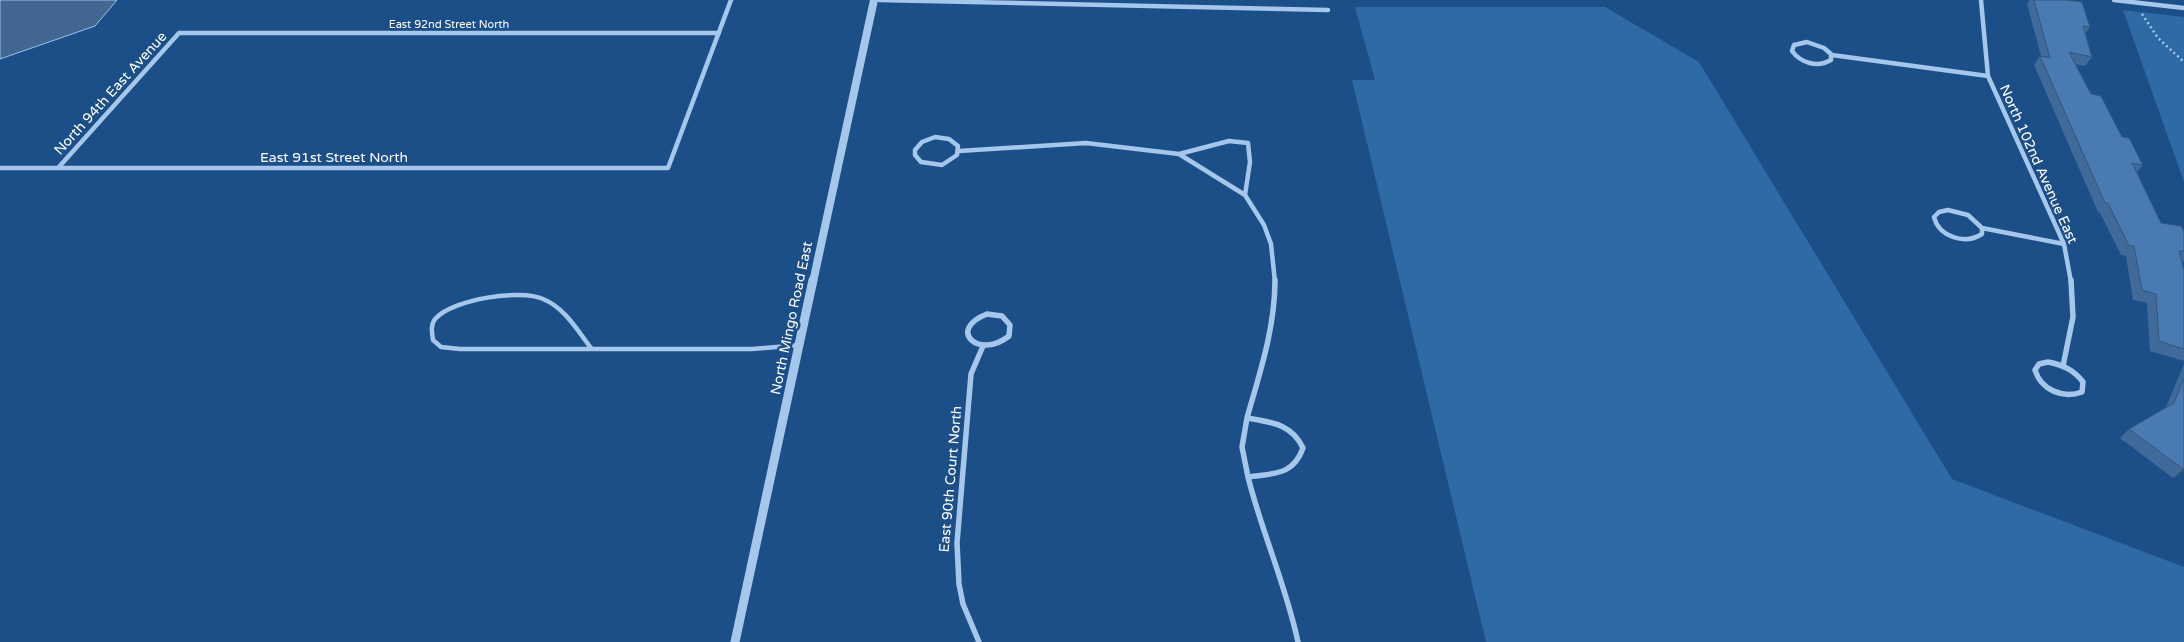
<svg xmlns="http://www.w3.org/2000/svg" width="2184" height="642" font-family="'Varela Round',sans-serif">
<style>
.green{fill:#2f69a6}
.water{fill:#426791;stroke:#98c3ee}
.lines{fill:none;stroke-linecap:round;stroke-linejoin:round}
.path{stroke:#a5c7ec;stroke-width:2.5;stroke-dasharray:2 3;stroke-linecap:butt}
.service{stroke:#a5c7ec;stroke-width:4.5}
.minor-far1{stroke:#a5c7ec;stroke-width:4.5}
.minor{stroke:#a5c7ec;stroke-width:5.5}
.tertiary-far1{stroke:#a5c7ec;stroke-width:8}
.tertiary{stroke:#a5c7ec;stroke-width:9}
.wall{fill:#3f6a99}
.shaded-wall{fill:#33567d}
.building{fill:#497bb2;stroke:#33567d}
.labels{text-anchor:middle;stroke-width:5;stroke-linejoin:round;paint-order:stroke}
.far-street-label{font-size:11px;fill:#fff;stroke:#1c4f88}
.street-label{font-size:14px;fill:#fff;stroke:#1c4f88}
</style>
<rect width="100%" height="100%" fill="#1c4f88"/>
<path class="green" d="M 1355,7 L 1605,7 L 1699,62 L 1952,479 L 2184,567 L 2184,642 L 1486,642 L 1352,80 L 1375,80 Z
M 2123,10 L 2184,17 L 2184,182 Z"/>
<path class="water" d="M 0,0 L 117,0 L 95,26 L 0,59 Z"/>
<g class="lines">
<path class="path" d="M 2142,14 L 2158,38 L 2184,62"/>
<path class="service" d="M 591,348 C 577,330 565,308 543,299 C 520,289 454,299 436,318 C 430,324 432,333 433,340 L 441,347 L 460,349 L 752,349 L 799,345"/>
<path class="minor-far1" d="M 879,0 L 1328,10
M 1981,0 L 1988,76 L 2064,244 L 2071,282
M 2114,0 L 2184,8
M 1807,42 L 1824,48 L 1831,54 L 1831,60 C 1817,68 1801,63 1792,51 L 1794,45 Z
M 1832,55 L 1988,76
M 935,137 L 949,139 L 958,146 L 957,155 L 942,165 L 921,162 L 915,155 L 915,150 L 922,142 Z
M 959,151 L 1086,143 L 1179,154 L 1245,195 L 1264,225 L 1271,244 L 1275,282
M 1179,154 L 1229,141 L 1248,143 L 1250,162 L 1245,195
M 0,168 L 668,168 L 731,0
M 58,168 L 179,33 L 719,33
M 1948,210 L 1968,215 L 1982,228 L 1982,234 C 1965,245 1939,237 1934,217 L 1939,212 Z
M 1982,228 L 2064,244"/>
<path class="minor" d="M 987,314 L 1002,316 L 1010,325 L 1009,336 C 979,360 946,330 987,314 Z
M 2048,362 C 2063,365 2074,370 2083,382 L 2082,392 C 2063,399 2041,390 2035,370 L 2039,364 Z
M 2063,366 L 2073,317 L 2071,280
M 1247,418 C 1271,422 1292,424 1303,448 C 1293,476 1274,473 1248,477 L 1242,447 Z
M 1247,418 C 1260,372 1275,328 1275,280
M 1248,477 C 1262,533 1286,585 1298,642
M 979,642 L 963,604 L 959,584 L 957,543 L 971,374 L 983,346"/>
<path class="tertiary-far1" d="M 813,282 L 874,0"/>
<path class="tertiary" d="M 735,642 L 813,280"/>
</g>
<path class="wall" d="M 2030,0 L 2066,0 L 2090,27 L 2085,34 L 2092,57 L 2085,66 L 2075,64 L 2091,94 L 2143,165 L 2137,172 L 2161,223 L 2184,231 L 2184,262 L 2182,261 L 2184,270 L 2184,361 L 2150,351 L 2147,303 L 2133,300 L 2126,256 L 2121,255 L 2100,213 L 2098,212 L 2034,65 L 2040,56 L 2041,56 L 2027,4 Z
M 2184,364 L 2184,471 L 2173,478 L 2120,438 L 2129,429 L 2166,407 Z"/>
<path class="shaded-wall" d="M 2184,468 L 2184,471 L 2173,478 Z"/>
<path class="building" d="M 2034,0 L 2066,0 L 2082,2 L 2090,27 L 2083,26 L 2092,57 L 2069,52 L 2091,94 L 2101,96 L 2122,137 L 2129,138 L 2143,165 L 2132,163 L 2161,223 L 2181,226 L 2184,231 L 2184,251 L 2179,251 L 2184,270 L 2184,349 L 2159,341 L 2156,294 L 2142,290 L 2134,246 L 2129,246 L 2108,203 L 2105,203 L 2040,56 L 2050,58 Z
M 2184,378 L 2184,468 L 2183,469 L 2129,429 L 2174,403 Z"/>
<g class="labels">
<g class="far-street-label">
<text x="449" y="28">East 92nd Street North</text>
</g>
<g class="street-label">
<text transform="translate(110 93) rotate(-48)" y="5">North 94th East Avenue</text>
<text x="334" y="162">East 91st Street North</text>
<text transform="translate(2039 164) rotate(66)" y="5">North 102nd Avenue East</text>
<text transform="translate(791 318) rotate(-78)" y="5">North Mingo Road East</text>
<text transform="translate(950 479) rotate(-85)" y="5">East 90th Court North</text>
</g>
</g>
</svg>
